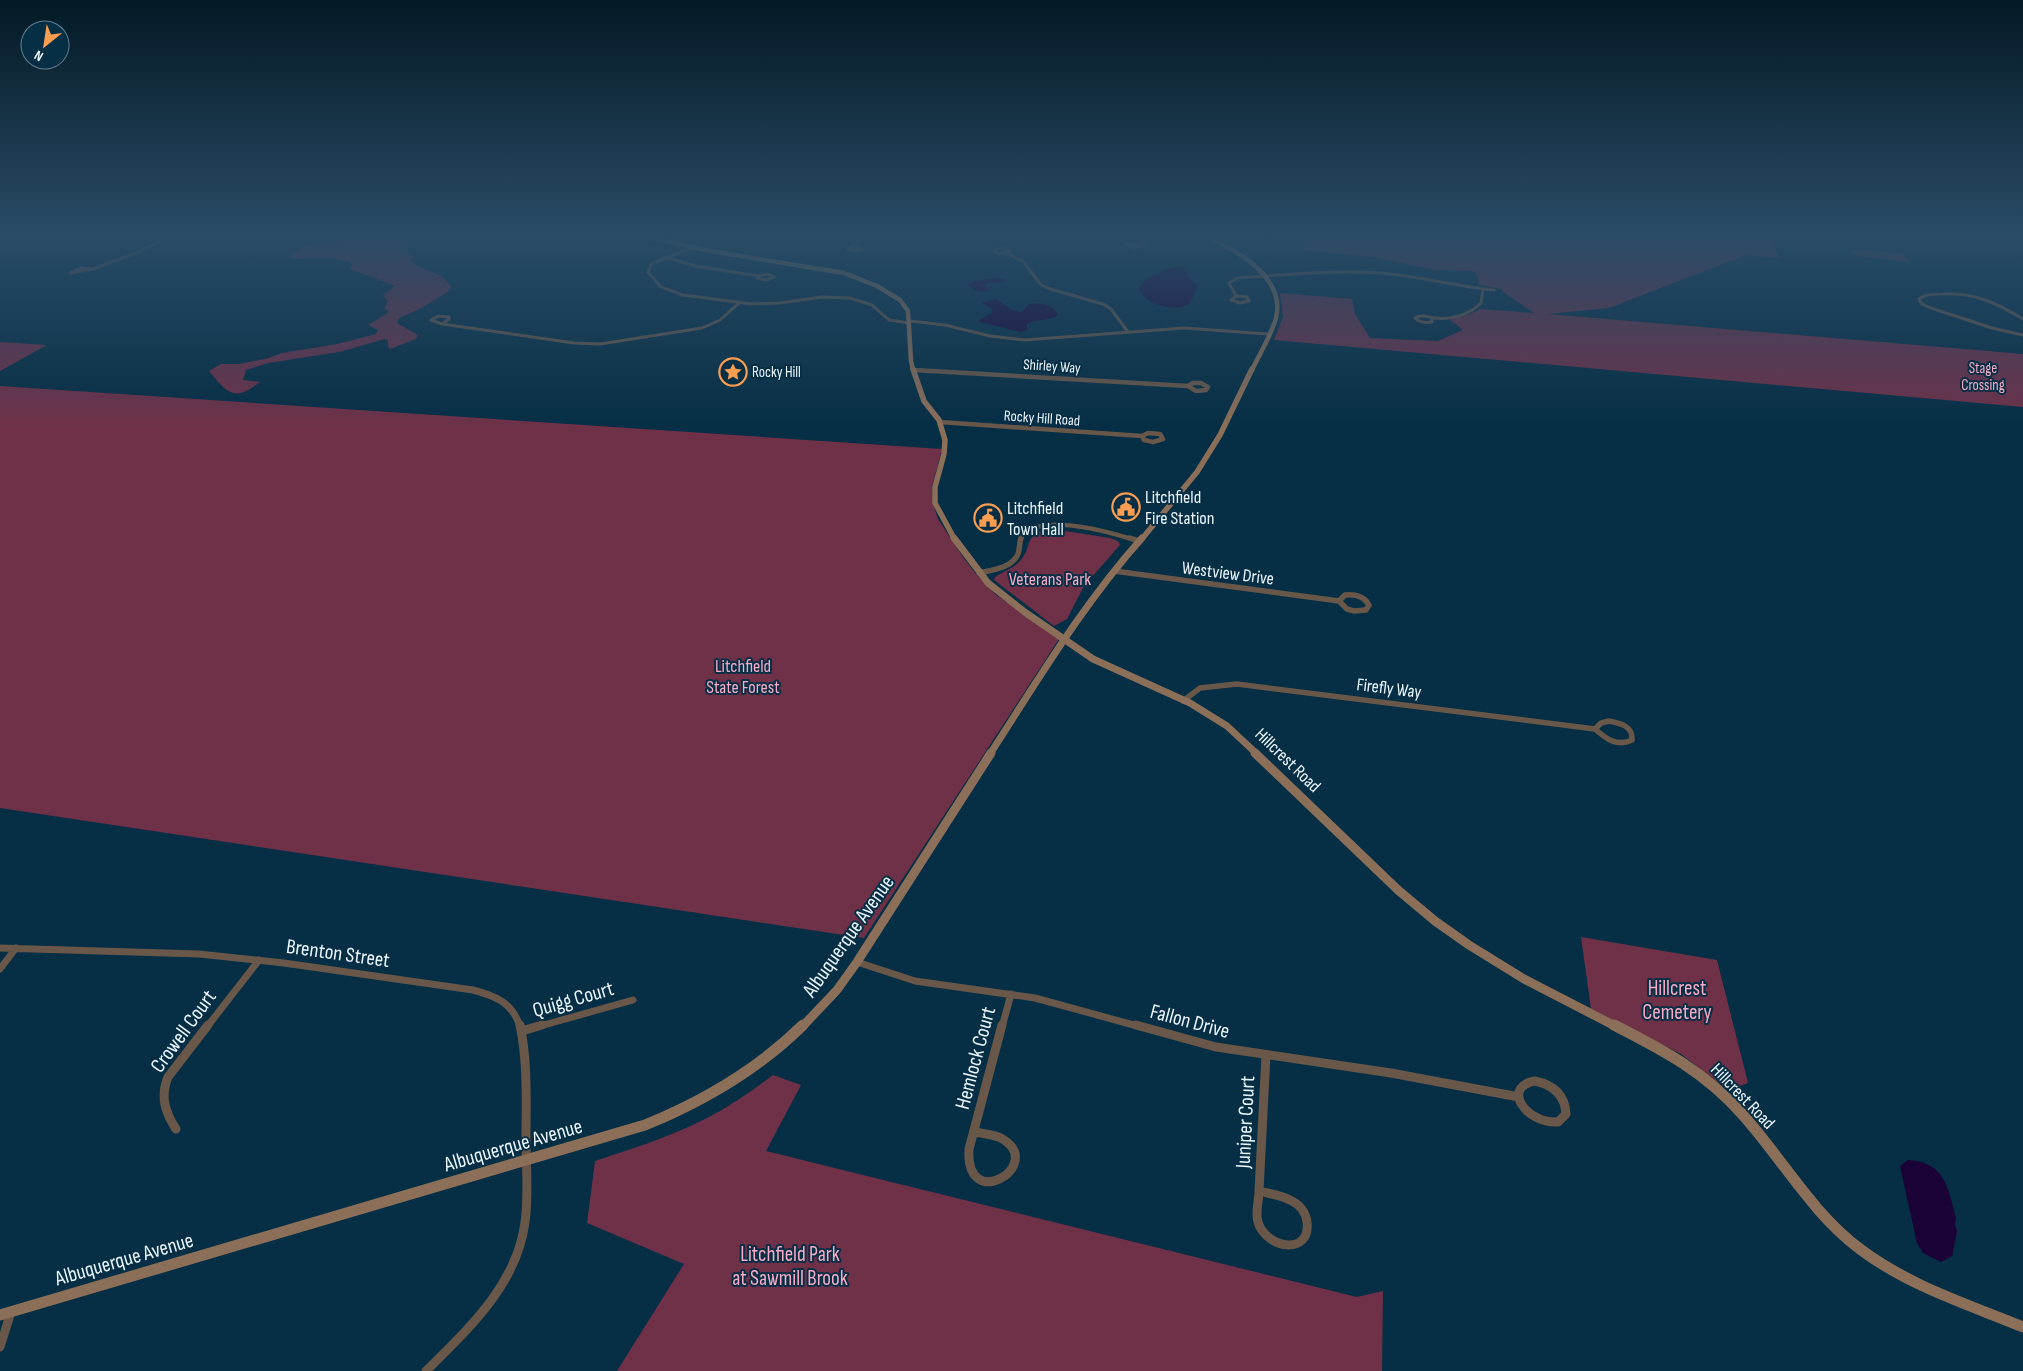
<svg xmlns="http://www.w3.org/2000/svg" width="2023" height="1371" font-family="'Sofia Sans Condensed',sans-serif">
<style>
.green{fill:#6e3148}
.water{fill:#1a0237}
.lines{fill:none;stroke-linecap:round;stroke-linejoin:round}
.street-far4{stroke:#695749;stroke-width:3}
.street-far3{stroke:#695749;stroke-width:4.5}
.street-far2{stroke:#695749;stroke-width:5.5}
.street-far1{stroke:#695749;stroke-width:7}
.street{stroke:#695749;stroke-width:9}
.secondary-far4{stroke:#8c6f59;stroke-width:4.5}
.secondary-far3{stroke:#8c6f59;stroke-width:5.5}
.secondary-far2{stroke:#8c6f59;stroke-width:7}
.secondary-far1{stroke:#8c6f59;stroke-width:9}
.secondary{stroke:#8c6f59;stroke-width:11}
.labels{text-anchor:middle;stroke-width:4;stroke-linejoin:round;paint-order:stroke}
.far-street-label{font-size:15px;fill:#ecf6fd;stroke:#062e44}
.far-park-label{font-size:15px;fill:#fcabc6;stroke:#062e44}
.far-poi-label{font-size:15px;fill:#ecf6fd;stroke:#062e44;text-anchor:start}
.poi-label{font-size:18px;fill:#ecf6fd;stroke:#062e44;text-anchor:start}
.street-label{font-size:18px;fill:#ecf6fd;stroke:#062e44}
.park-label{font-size:18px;fill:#fcabc6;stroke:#062e44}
.near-street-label{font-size:21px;fill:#ecf6fd;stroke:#062e44}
.near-park-label{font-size:21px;fill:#fcabc6;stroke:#062e44}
</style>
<rect width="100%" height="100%" fill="#062e44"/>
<path class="green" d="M 367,236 L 410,236 L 407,250 L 412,256 L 411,261 C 425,274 441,269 451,287 L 450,290 L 422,308 L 399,318 L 397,323 L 418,335 L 416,339 L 390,349 L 388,346 L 388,340 L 385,339 L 339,352 L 268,363 L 246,370 L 243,380 L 260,382 C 234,402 228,394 209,371 L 221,364 L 239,364 L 269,358 L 282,353 L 337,344 L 376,334 L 378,330 L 368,325 L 389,312 L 384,308 L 388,302 L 383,295 L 395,286 L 350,269 L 352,265 L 348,261 L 325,258 L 296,259 L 289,257 C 310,233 342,250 367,236 Z
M 1309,236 L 1771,236 L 1779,258 L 1746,255 L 1609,308 L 1548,314 L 2023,354 L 2023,407 L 1274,340 L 1283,317 L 1280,293 L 1352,299 L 1355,314 L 1370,338 L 1438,341 L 1463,330 L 1448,318 L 1467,315 L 1481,309 L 1534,313 L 1503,292 L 1502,289 L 1479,285 L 1477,275 L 1473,271 L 1435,270 L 1374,257 L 1302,250 Z
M 1851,249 L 1904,254 L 1910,262 L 1856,256 Z
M 0,342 L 47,345 L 0,371 Z
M 0,386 L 942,449 L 932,487 L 933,504 L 938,519 L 963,557 L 975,573 L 995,594 L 1059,639 L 864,938 L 0,808 Z
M 1053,529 L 1110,538 L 1118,541 L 1120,545 L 1084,586 L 1067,619 L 1054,626 L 994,580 L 995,577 C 1002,572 1012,569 1019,562 C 1034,548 1022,530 1053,529 Z
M 1581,937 L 1717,960 L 1748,1083 L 1728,1090 L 1681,1054 L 1591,1009 Z
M 773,1075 L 801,1085 L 766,1151 L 1357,1297 L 1383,1291 L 1382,1371 L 617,1371 L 684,1264 L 587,1223 L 595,1161 C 634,1148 673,1136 709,1117 C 732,1105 753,1090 773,1075 Z"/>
<path class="water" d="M 1181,266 L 1186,268 L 1187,276 L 1197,284 L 1196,292 L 1188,305 C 1172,311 1146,305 1139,289 C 1145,275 1167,268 1181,266 Z
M 999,278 L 1005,280 L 1004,282 L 987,283 L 985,286 L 989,291 C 980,293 974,291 968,284 C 977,280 990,279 999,278 Z
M 995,299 C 1005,304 1010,312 1022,312 L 1029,304 C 1040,302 1053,304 1058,315 C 1049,322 1037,318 1027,324 L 1027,330 L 1021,332 L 980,322 L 979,320 L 992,313 L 992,309 L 982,303 Z
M 1908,1160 C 1945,1162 1948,1188 1956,1218 L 1955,1224 L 1957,1232 L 1952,1256 L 1941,1262 L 1923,1253 L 1917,1243 L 1900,1166 Z"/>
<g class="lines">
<path class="street-far4" d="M 851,236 L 854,246
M 1259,236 L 1265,239 L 1273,238 L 1273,236
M 1130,243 L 1144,245 L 1135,248 L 1127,245 Z
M 1140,243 L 1158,236
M 854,246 L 863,249 L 856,251 L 847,249 Z
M 693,247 L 651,264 L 648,272 L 661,287 L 683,295 L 752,304 L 780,303 L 822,297 L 850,298 L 872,305 L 889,320 L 910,323
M 1000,248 L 1009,250 L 1010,252 L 999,254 L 993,251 Z
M 1007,253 L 1024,262 L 1040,284 L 1047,288 L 1103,304 L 1111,309 L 1128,332
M 665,257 L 695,266 L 758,276
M 81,268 L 93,269 L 70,273 Z
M 93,269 L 136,253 L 171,236
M 768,274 L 774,277 L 766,280 L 757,278 L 758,276 Z
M 1236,296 L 1247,297 L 1249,301 L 1240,303 L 1231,300 Z
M 1236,296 L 1229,283 L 1237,278 C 1284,275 1332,270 1380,273 C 1418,276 1456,286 1494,290
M 438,316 L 449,317 L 449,319 L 442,324 L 431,320 Z
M 1432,318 L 1432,322 C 1426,323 1420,323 1415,318 C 1422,314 1427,317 1435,318 C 1451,320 1469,315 1481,303 L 1483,289
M 2023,319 C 1997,303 1973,292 1942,294 C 1934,294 1925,294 1919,299 L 1921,303 L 1928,307 L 1992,328 L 2023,335
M 910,321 L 945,325 L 990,336 L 1025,340 L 1184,328 L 1268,334
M 442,324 L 574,343 L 600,344 L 702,328 L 720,320 L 739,303
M 914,370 L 922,370"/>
<path class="street-far3" d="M 914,370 L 1188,386
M 1193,383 L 1201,383 L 1208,387 L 1206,390 L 1196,391 L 1188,386 Z
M 940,422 L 1142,436
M 1148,433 L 1160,434 L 1163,439 L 1153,442 L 1144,440 L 1142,436 Z
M 1020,540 C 1035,510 1109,532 1135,540"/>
<path class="street-far2" d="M 1130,538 L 1139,541
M 1114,571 L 1339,601
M 979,573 C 992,570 1012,568 1018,554 C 1020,549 1019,544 1021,538
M 1345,595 C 1355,594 1364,596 1369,605 L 1366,610 L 1354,611 L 1347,609 L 1339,601 Z
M 1183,701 L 1200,688 L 1237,684 L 1595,729
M 1609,721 C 1620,723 1633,726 1632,740 C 1617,747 1606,739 1595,729 L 1601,723 Z"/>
<path class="street-far1" d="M 0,948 L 199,954 L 284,963 L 473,990 C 496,996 513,1003 520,1027
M 857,962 L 915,981 L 1035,998 L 1141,1027
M 0,969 L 16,948
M 207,1027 L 259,960
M 537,1027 L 633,1000
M 1002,1027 L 1011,994"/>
<path class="street" d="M 1136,1025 L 1216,1047 L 1391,1073 L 1519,1097
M 522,1031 L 542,1025
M 1535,1081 C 1554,1085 1565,1095 1566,1114 L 1558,1122 C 1526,1124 1501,1087 1535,1081 Z
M 176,1129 C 165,1112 160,1097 168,1077 L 208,1025
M 974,1132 C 984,1134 996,1134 1004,1140 C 1044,1166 965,1214 969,1149 L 1002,1025
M 1259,1191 C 1270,1194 1282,1195 1292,1201 C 1300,1205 1306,1213 1307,1222 C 1311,1256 1266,1249 1258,1222 C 1255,1212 1259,1201 1259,1191 Z
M 1259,1191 L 1266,1055
M 0,1347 L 11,1312
M 426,1371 C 468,1329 517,1285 525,1222 C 529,1195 526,1167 526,1139 C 526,1101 528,1063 520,1025"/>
<path class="secondary-far4" d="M 627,236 L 664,240 L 705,250 L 844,273 L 877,286 L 900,300 L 908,311 L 911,361 L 913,370
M 1207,236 C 1237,251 1286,277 1276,318 C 1271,336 1260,353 1252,370"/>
<path class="secondary-far3" d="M 913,369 L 924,401 L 939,420 L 945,440 L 944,454 L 935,487 L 935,503 L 955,540
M 1141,540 L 1197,472 L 1220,435 L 1252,369"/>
<path class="secondary-far2" d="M 954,538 L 988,583 L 1026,613 L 1093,659 L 1190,703 L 1227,726 L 1257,754
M 990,754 C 1038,680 1083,604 1142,538"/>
<path class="secondary-far1" d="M 1255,753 L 1398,890 L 1435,921 L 1469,945 L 1524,979 L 1617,1027
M 802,1027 L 837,990 L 857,962 L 991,753"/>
<path class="secondary" d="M 1614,1025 C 1665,1051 1705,1072 1743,1115 C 1783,1160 1812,1213 1860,1249 C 1909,1286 1967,1304 2023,1327
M 0,1315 L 645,1125 C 704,1101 757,1070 803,1025"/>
</g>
<linearGradient id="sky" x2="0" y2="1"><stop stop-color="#031925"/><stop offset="0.55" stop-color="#2a4c67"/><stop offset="1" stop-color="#2a4c67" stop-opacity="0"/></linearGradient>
<rect width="2023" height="428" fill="url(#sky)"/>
<defs>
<g id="sight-ring" transform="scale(1.4375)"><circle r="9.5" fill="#062e44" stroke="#fb9e51" stroke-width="1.5"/><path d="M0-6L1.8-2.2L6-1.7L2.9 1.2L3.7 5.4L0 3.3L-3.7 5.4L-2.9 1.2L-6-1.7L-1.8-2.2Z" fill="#fb9e51"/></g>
<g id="civic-ring" transform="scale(1.4375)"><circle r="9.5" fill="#062e44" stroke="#fb9e51" stroke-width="1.5"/><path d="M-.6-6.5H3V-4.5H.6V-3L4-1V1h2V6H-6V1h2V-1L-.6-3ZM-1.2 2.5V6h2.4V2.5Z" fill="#fb9e51"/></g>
</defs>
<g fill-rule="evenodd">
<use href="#sight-ring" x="733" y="372"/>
<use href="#civic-ring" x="1126" y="507"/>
<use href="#civic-ring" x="988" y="518"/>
</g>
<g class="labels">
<g class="far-street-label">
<text transform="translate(1052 366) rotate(4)" y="5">Shirley Way</text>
<text transform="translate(1042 418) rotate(4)" y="5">Rocky Hill Road</text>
</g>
<g class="far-park-label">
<text x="1983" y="373">Stage<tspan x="1983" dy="17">Crossing</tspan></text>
</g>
<g class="far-poi-label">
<text x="752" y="377">Rocky Hill</text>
</g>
<g class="poi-label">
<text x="1145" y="503">Litchfield<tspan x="1145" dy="21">Fire Station</tspan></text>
<text x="1007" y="514">Litchfield<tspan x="1007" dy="21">Town Hall</tspan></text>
</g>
<g class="street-label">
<text transform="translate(1228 573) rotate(7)" y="6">Westview Drive</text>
<text transform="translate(1389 688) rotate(7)" y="6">Firefly Way</text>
<text transform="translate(1288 760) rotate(44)" y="6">Hillcrest Road</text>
<text transform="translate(1743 1096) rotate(46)" y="6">Hillcrest Road</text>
</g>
<g class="park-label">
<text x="1050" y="585">Veterans Park</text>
<text x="743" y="672">Litchfield<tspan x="743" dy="21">State Forest</tspan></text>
</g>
<g class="near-street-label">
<text transform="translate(848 936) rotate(-55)" y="7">Albuquerque Avenue</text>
<text transform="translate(338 953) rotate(8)" y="7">Brenton Street</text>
<text transform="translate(573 999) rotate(-16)" y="7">Quigg Court</text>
<text transform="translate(1190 1021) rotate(15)" y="7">Fallon Drive</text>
<text transform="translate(183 1031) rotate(-54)" y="7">Crowell Court</text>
<text transform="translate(975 1058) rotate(-75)" y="7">Hemlock Court</text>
<text transform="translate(1245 1122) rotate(-87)" y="7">Juniper Court</text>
<text transform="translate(513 1145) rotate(-16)" y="7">Albuquerque Avenue</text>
<text transform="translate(124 1259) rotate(-16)" y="7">Albuquerque Avenue</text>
</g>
<g class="near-park-label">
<text x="1677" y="995">Hillcrest<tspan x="1677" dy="24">Cemetery</tspan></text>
<text x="790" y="1261">Litchfield Park<tspan x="790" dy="24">at Sawmill Brook</tspan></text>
</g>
</g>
<g transform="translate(45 45) rotate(210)"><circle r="24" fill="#062e44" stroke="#627e8e"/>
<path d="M0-4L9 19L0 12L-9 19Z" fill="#fb9e51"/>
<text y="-8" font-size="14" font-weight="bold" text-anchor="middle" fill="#ecf6fd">N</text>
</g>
</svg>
